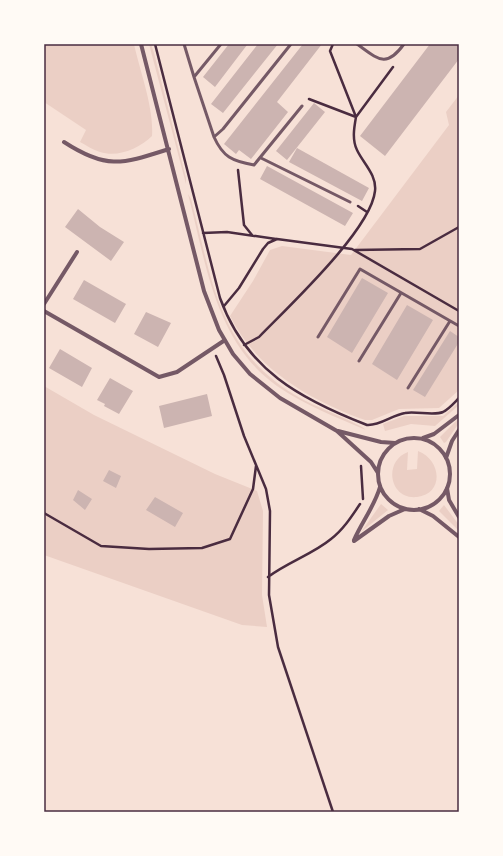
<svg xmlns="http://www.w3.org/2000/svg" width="503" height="856" font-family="'Open Sans',sans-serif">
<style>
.green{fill:#ebcfc5}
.building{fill:#ccb4b1}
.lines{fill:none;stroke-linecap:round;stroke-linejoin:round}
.path{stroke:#4a2c40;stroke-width:2.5}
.service{stroke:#755966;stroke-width:3}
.minor{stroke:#755966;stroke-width:4}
.neatline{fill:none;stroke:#4a2c40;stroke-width:1.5}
</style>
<rect width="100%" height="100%" fill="#f7e1d7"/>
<path class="green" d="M 44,44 L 134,44 C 140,72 154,107 152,136 C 140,148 118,158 100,152 C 93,150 86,145 80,142 L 86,130 L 44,102 Z
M 149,44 L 151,44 L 154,53 L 186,178 L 186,184 Z
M 459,95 L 459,390 L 439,408 L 399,409 L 372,420 L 365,420 C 310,400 257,370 230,316 L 253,281 L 270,250 L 282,246 L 351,255 L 449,125 L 446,112 Z
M 188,194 L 191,199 C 213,283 218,352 302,399 C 312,405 363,425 366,430 C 336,417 304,405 277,386 C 215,342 206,263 188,194 Z
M 44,386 L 94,415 L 215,474 L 257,491 L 263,511 L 262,595 L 267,627 L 242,625 L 44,555 Z
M 459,402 L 459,405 L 435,426 L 411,424 L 385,431 L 383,424 L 404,416 L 443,416 Z
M 459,418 L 459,423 L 446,442 L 444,443 L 440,437 Z
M 418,451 C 442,460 444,494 417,497 C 389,500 383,461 408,452 L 407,470 L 417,469 Z
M 381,504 L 388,510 L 361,532 Z
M 444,505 L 459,525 L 459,531 L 439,511 Z"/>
<path class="building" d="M 229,44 L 247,45 L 215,87 L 203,77 Z
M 258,44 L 278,44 L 223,113 L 211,104 Z
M 303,44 L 322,44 L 277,102 L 288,112 L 251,159 L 239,150 L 236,154 L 224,144 Z
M 430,44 L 459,44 L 459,59 L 385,156 L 360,136 Z
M 314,103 L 325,112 L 287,160 L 276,151 Z
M 297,148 L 369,188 L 362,201 L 289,162 Z
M 267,166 L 353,213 L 345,226 L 260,179 Z
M 78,209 L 100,227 L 124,242 L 111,261 L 65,227 Z
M 362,278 L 388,293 L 352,353 L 327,337 Z
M 84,280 L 126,304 L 115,323 L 73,299 Z
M 407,305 L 433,320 L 397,380 L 372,364 Z
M 146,312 L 171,323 L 158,347 L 134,334 Z
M 450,331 L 459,337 L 459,342 L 425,397 L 413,390 Z
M 60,349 L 92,368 L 82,387 L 49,368 Z
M 110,378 L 133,391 L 119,414 L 104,406 L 105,404 L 97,400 Z
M 207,394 L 212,416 L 164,428 L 159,406 Z
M 109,470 L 121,476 L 116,488 L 103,481 Z
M 78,490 L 92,499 L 85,510 L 73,500 Z
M 155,497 L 183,513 L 175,527 L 146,510 Z"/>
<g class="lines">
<path class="path" d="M 155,44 L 220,298 C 246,370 300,399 367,425 C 380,426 392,415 405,413 C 416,411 434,416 443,412 C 449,409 454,403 459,398
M 333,44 L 330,51 L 356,117
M 356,117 L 393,67
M 238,170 L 244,225 L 252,235
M 358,206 L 367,212
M 203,233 L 227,232 L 276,239
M 355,250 L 420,249 L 459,227
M 224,306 L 239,288 L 263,249 L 268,243 L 277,239 L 352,249 L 459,311
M 244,345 L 259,337 C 288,307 371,230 375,191 C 377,175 363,163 357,150 C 352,140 354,128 356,117 L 309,99
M 216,356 L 224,375 L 244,436 L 266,489 L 270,511 L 269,595 L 278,647 L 333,812
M 361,466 L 363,499
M 44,513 L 101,546 L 149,549 L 202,548 L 230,539 L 253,489 L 256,466
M 268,577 C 288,562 313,554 331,539 C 343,530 352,516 360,504"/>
<path class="service" d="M 184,44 L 194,77 L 221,44
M 357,44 C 378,59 386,69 404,44
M 194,77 L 214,137 L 223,129 L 291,44
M 214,137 C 223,157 232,161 254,165 L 302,106
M 261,158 L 350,202
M 318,337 L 360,269 L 459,326
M 359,361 L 401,293
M 408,388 L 450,321"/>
<path class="minor" d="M 141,44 L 204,291 L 219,330 L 233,354 L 250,374 L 280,398 L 337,431 L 371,462 L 378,473
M 64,142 C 107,170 122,164 169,149
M 44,304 L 77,252
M 44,311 L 159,377 L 177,372 L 225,340
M 338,431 L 381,442 L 395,443
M 423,438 L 434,434 L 459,415
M378 474a36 36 0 1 1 72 0a36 36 0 1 1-72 0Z
M 446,458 L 452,441 L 459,430
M 447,488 L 449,500 L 459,517
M 419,509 L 433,516 L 459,537
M 354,540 C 362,522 375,505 380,487
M 354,541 L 389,516 L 405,509"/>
</g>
<rect width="503" height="856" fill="none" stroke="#fffaf5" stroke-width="90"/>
<rect x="45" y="45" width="413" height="766" class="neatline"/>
</svg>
